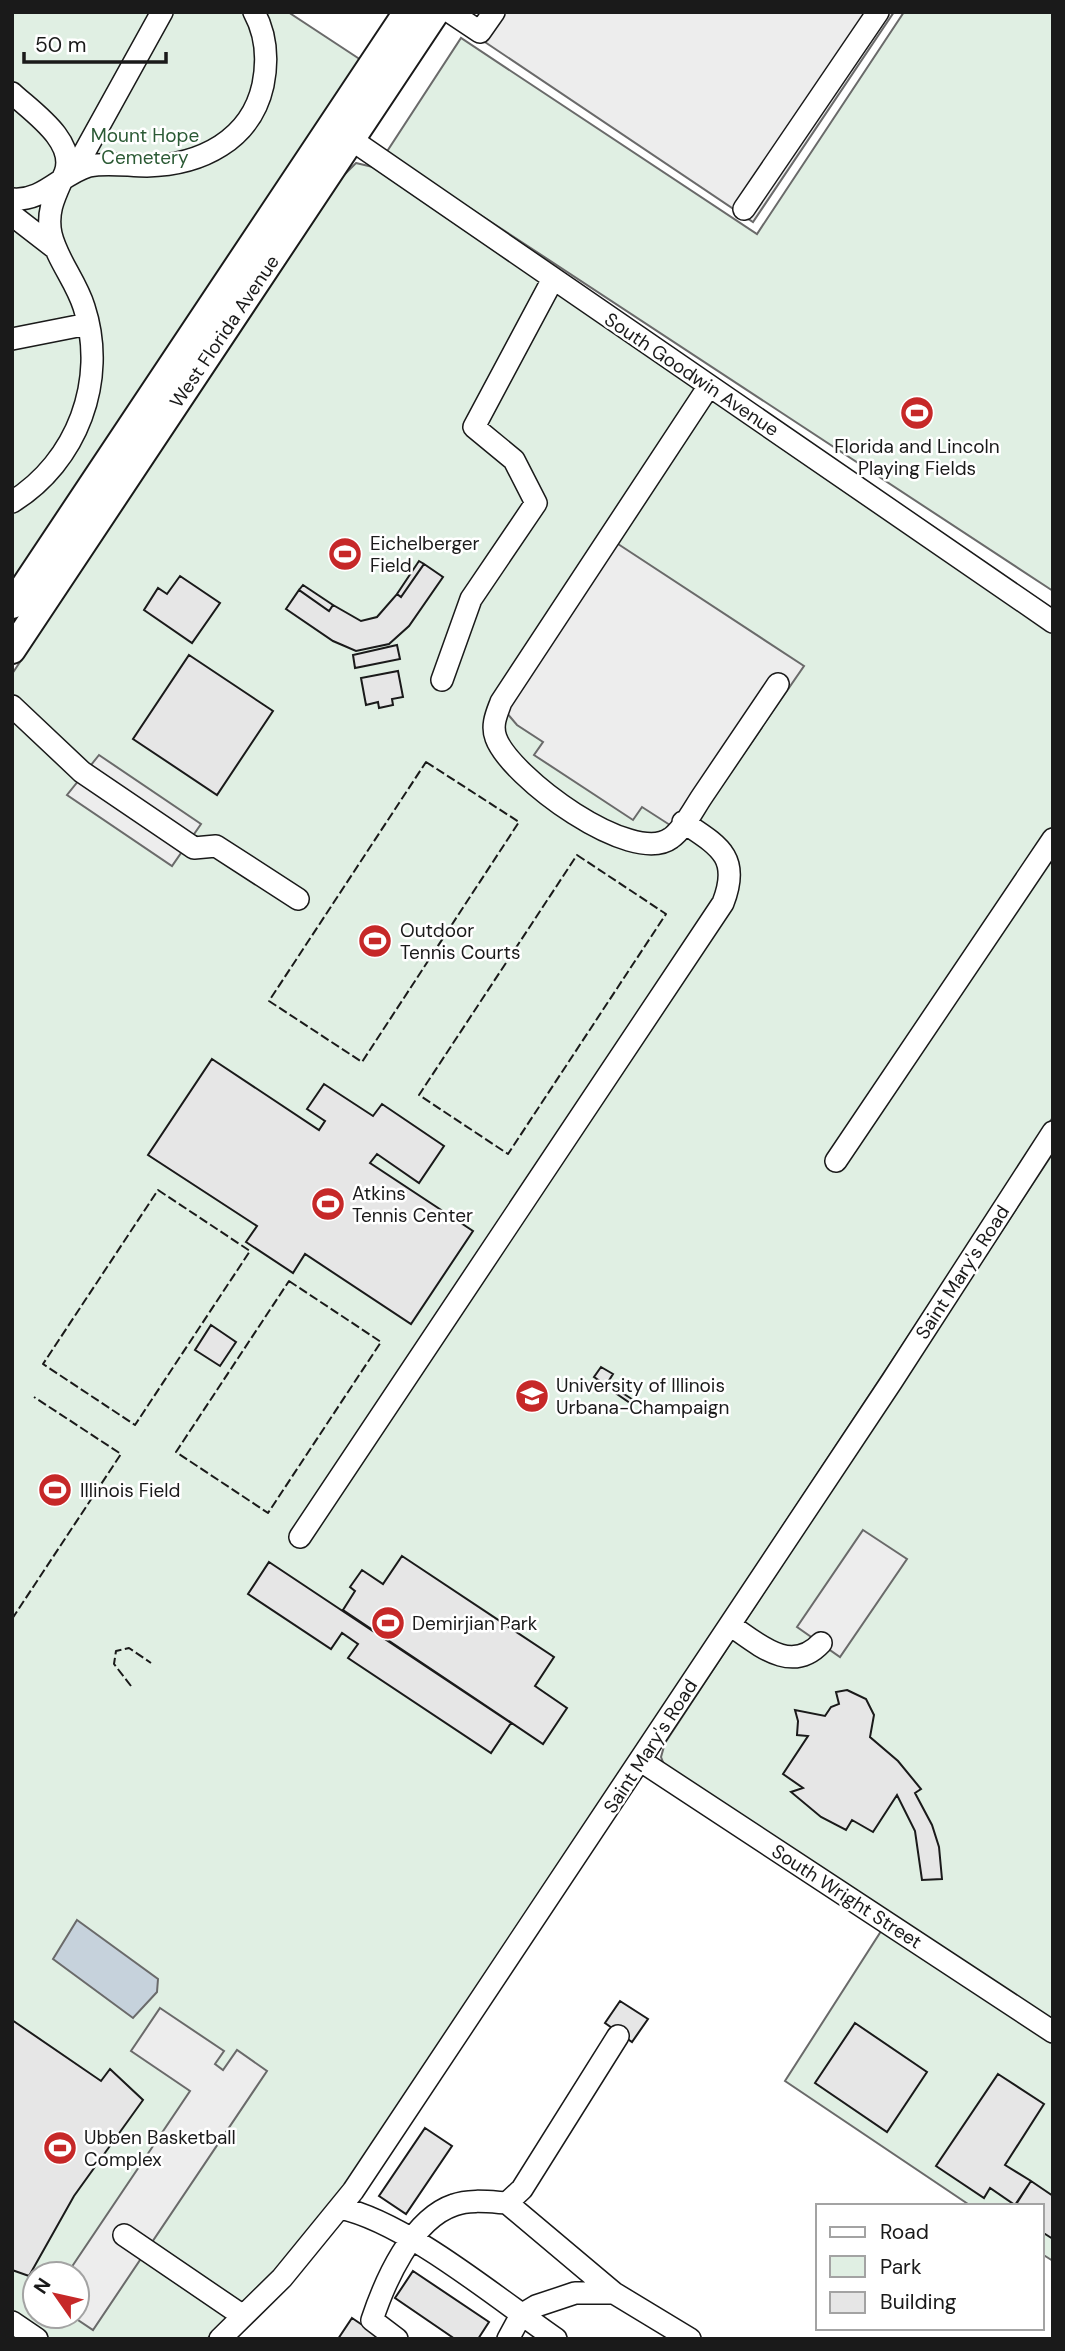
<svg xmlns="http://www.w3.org/2000/svg" width="1065" height="2351" font-family="'DM Sans',sans-serif">
<style>
.green{fill:#e0efe3;stroke:#6a6a6a;stroke-width:2;fill-rule:evenodd}
.parking{fill:#ededed;stroke:#6a6a6a;stroke-width:2}
.water{fill:#c6d2dc;stroke:#6a6a6a;stroke-width:2}
.building{fill:#e6e6e6;stroke:#1a1a1a;stroke-width:2}
.lines{fill:none;stroke-linecap:round;stroke-linejoin:round}
.minor-casing{stroke:#1a1a1a;stroke-width:24}
.major-casing{stroke:#1a1a1a;stroke-width:30}
.minor{stroke:#fff;stroke-width:21}
.major{stroke:#fff;stroke-width:26}
.fence{stroke:#1a1a1a;stroke-width:2;stroke-dasharray:9 3.5;stroke-linecap:butt}
.labels{text-anchor:middle;stroke-width:5;stroke-linejoin:round;paint-order:stroke}
.park-label{font-size:19px;fill:#2b5a34;stroke:#fff}
.street-label{font-size:19px;fill:#1a1a1a;stroke:#fff}
.poi-label{font-size:19px;fill:#1a1a1a;stroke:#fff;text-anchor:start}
</style>
<rect width="100%" height="100%" fill="#fff"/>
<path class="green" d="M 12,12 L 288,12 L 361,60 L 12,586 Z
M 904,12 L 1053,12 L 1053,591 L 386,153 L 461,38 L 757,234 Z
M 356,163 L 377,168 L 1053,632 L 1053,1117 L 432,2057 L 334,2201 L 299,2246 L 207,2339 L 12,2339 L 12,674 L 343,176 ZM 35,2274 L 77,2274 L 77,2316 L 35,2316 Z
M 1053,1153 L 1053,2261 L 1042,2254 L 1042,2206 L 971,2206 L 785,2081 L 892,1914 L 665,1767 L 661,1757 L 665,1743 Z"/>
<path class="parking" d="M 484,12 L 894,12 L 753,222 L 470,32 Z
M 615,542 L 804,666 L 687,836 L 642,807 L 633,820 L 534,755 L 543,742 L 517,725 L 506,712 Z
M 99,755 L 201,824 L 172,866 L 67,795 Z
M 863,1530 L 907,1559 L 840,1657 L 797,1627 Z
M 160,2008 L 224,2051 L 215,2064 L 223,2070 L 237,2050 L 267,2071 L 93,2330 L 72,2316 L 77,2316 L 77,2274 L 67,2274 L 190,2091 L 131,2051 Z"/>
<path class="water" d="M 77,1920 L 158,1979 L 157,1992 L 133,2018 L 53,1959 Z"/>
<path class="building" d="M 419,561 L 424,564 L 401,597 L 397,594 Z
M 424,564 L 443,577 L 409,626 L 389,644 L 356,651 L 333,641 L 286,609 L 299,590 L 329,611 L 333,605 L 361,621 L 377,617 L 397,594 L 401,597 Z
M 180,576 L 220,603 L 192,643 L 144,610 L 158,588 L 167,594 Z
M 303,585 L 333,605 L 329,611 L 299,590 Z
M 397,645 L 400,659 L 355,668 L 353,655 Z
M 189,655 L 273,711 L 217,795 L 133,739 Z
M 398,671 L 403,697 L 392,699 L 393,705 L 379,708 L 378,702 L 366,705 L 361,678 Z
M 212,1059 L 319,1130 L 325,1121 L 307,1109 L 324,1084 L 373,1116 L 382,1104 L 444,1146 L 419,1183 L 377,1154 L 370,1163 L 473,1231 L 411,1324 L 305,1254 L 293,1273 L 246,1242 L 257,1226 L 148,1155 Z
M 211,1325 L 236,1342 L 220,1366 L 195,1350 Z
M 601,1367 L 613,1374 L 606,1385 L 594,1377 Z
M 613,1387 L 635,1401 L 633,1405 L 611,1390 Z
M 402,1556 L 554,1657 L 535,1686 L 567,1708 L 543,1744 L 343,1610 L 355,1591 L 350,1587 L 362,1570 L 383,1584 Z
M 269,1562 L 511,1723 L 491,1753 L 348,1658 L 358,1644 L 342,1633 L 331,1649 L 248,1594 Z
M 847,1690 L 866,1699 L 874,1715 L 870,1737 L 898,1761 L 921,1789 L 915,1793 L 932,1825 L 939,1847 L 942,1879 L 922,1880 L 915,1831 L 897,1795 L 873,1832 L 852,1820 L 846,1830 L 821,1817 L 791,1792 L 803,1788 L 783,1774 L 808,1736 L 797,1735 L 798,1721 L 795,1710 L 825,1716 L 831,1707 L 839,1704 L 836,1692 Z
M 620,2001 L 648,2019 L 632,2042 L 605,2023 Z
M 12,2020 L 101,2081 L 110,2069 L 143,2100 L 74,2196 L 29,2276 L 12,2270 Z
M 855,2023 L 927,2072 L 887,2132 L 815,2083 Z
M 998,2074 L 1044,2104 L 1005,2165 L 1031,2181 L 1015,2205 L 990,2188 L 984,2198 L 936,2166 Z
M 425,2128 L 452,2146 L 406,2214 L 379,2196 Z
M 1031,2181 L 1053,2196 L 1053,2239 L 1042,2232 L 1042,2206 L 1015,2206 Z
M 413,2271 L 489,2322 L 478,2339 L 455,2339 L 395,2298 Z
M 352,2318 L 383,2339 L 338,2339 Z"/>
<g class="lines">
<g class="minor-casing">
<path id="minor" d="M 450,12 L 480,32 L 494,12
M 12,93 C 31,111 77,141 65,173 C 56,194 46,210 51,234 C 57,260 76,281 84,307 C 108,380 77,462 12,502
M 339,131 L 1053,622
M 84,153 L 162,12
M 12,199 C 43,202 61,174 89,166 C 107,162 129,166 147,166 C 201,165 251,140 263,85 C 268,60 266,34 254,12
M 744,209 L 878,12
M 12,215 L 56,249
M 12,339 L 88,324
M 709,386 L 501,702 C 497,713 491,725 496,738 C 510,777 632,867 671,838 C 684,829 694,808 703,795 C 728,758 753,721 778,684
M 442,680 L 471,599 L 536,503 L 514,460 L 474,427 L 553,279
M 12,706 L 82,772 L 194,848 L 216,846 L 298,899
M 836,1161 L 1053,839
M 300,1537 L 723,903 C 741,857 719,846 683,822
M 730,1625 C 758,1644 791,1675 821,1643
M 641,1761 L 1053,2032
M 507,2203 L 614,2293
M 340,2208 C 406,2222 498,2299 556,2339
M 124,2235 L 243,2316
M 12,2322 L 37,2339
M 220,2339 L 282,2278 L 353,2191 L 892,1381 L 1053,1132
M 397,2339 L 372,2320 C 385,2281 412,2219 454,2205 C 469,2199 491,2202 507,2203 L 522,2189 L 618,2036
M 508,2339 L 521,2315 L 536,2306 L 575,2293 L 614,2293 L 690,2339"/>
</g>
<g class="major-casing">
<path id="major" d="M 12,605 L 407,12
M 12,650 L 436,12"/>
</g>
<use href="#minor" class="minor"/>
<use href="#major" class="major"/>
<path class="fence" d="M 426,762 L 519,822 L 362,1062 L 269,1001 Z
M 577,855 L 666,914 L 508,1154 L 419,1095 Z
M 158,1190 L 250,1251 L 135,1425 L 43,1364 Z
M 289,1281 L 381,1342 L 268,1513 L 176,1452 Z
M 12,1619 L 121,1454 L 34,1397
M 131,1686 L 114,1664 L 116,1651 L 129,1648 L 151,1663"/>
</g>
<defs>
<g id="stadium-disc" transform="scale(1.75)"><circle r="9.5" fill="#c62828" stroke="#fff"/><path d="M0-5a6.5 5 0 1 0 0 10a6.5 5 0 1 0 0-10ZM-3.5-1.8h7v3.6h-7Z" fill="#fff"/></g>
<g id="university-disc" transform="scale(1.75)"><circle r="9.5" fill="#c62828" stroke="#fff"/><path d="M0-5L7-2L0 1L-7-2ZM-4 1L0 2.5L4 1V4Q0 6-4 4Z" fill="#fff"/></g>
</defs>
<g fill-rule="evenodd">
<use href="#stadium-disc" x="917" y="413"/>
<use href="#stadium-disc" x="345" y="554"/>
<use href="#stadium-disc" x="375" y="941"/>
<use href="#stadium-disc" x="328" y="1204"/>
<use href="#university-disc" x="532" y="1396"/>
<use href="#stadium-disc" x="55" y="1490"/>
<use href="#stadium-disc" x="388" y="1623"/>
<use href="#stadium-disc" x="60" y="2148"/>
</g>
<g class="labels">
<g class="park-label">
<text x="145" y="142">Mount Hope<tspan x="145" dy="22">Cemetery</tspan></text>
</g>
<g class="street-label">
<text transform="translate(224 331) rotate(-56)" y="7">West Florida Avenue</text>
<text transform="translate(692 374) rotate(34)" y="7">South Goodwin Avenue</text>
<text transform="translate(962 1272) rotate(-57)" y="7">Saint Mary's Road</text>
<text transform="translate(650 1746) rotate(-57)" y="7">Saint Mary's Road</text>
<text transform="translate(847 1896) rotate(33)" y="7">South Wright Street</text>
</g>
<g class="poi-label">
<text x="917" y="453" text-anchor="middle">Florida and Lincoln<tspan x="917" dy="22">Playing Fields</tspan></text>
<text x="370" y="550">Eichelberger<tspan x="370" dy="22">Field</tspan></text>
<text x="400" y="937">Outdoor<tspan x="400" dy="22">Tennis Courts</tspan></text>
<text x="352" y="1200">Atkins<tspan x="352" dy="22">Tennis Center</tspan></text>
<text x="556" y="1392">University of Illinois<tspan x="556" dy="22">Urbana-Champaign</tspan></text>
<text x="80" y="1497">Illinois Field</text>
<text x="412" y="1630">Demirjian Park</text>
<text x="84" y="2144">Ubben Basketball<tspan x="84" dy="22">Complex</tspan></text>
</g>
</g>
<rect width="1065" height="2351" fill="none" stroke="#1a1a1a" stroke-width="28"/>
<rect x="816" y="2204" width="228" height="126" fill="#ffffff" stroke="#a3a3a3" stroke-width="2"/>
<rect x="830" y="2227" width="35" height="10" fill="#ffffff" stroke="#a3a3a3" stroke-width="2"/>
<text x="880" y="2239" font-size="21" fill="#1a1a1a">Road</text>
<rect x="830" y="2256" width="35" height="21" fill="#e0efe3" stroke="#a3a3a3" stroke-width="2"/>
<text x="880" y="2274" font-size="21" fill="#1a1a1a">Park</text>
<rect x="830" y="2292" width="35" height="21" fill="#e6e6e6" stroke="#a3a3a3" stroke-width="2"/>
<text x="880" y="2309" font-size="21" fill="#1a1a1a">Building</text>
<g transform="translate(56 2295) rotate(304)"><circle r="33" fill="#ffffff" stroke="#a3a3a3" stroke-width="2"/>
<path d="M0-5L12 26L0 18L-12 26Z" fill="#c62828"/>
<text y="-10" font-size="19" font-weight="bold" text-anchor="middle" fill="#1a1a1a">N</text>
</g>
<path d="M24 52v10h142v-10" fill="none" stroke="#1a1a1a" stroke-width="3.5"/>
<text x="35" y="52" font-size="21" fill="#1a1a1a" stroke="#ffffff" stroke-width="5" paint-order="stroke">50 m</text>
</svg>
